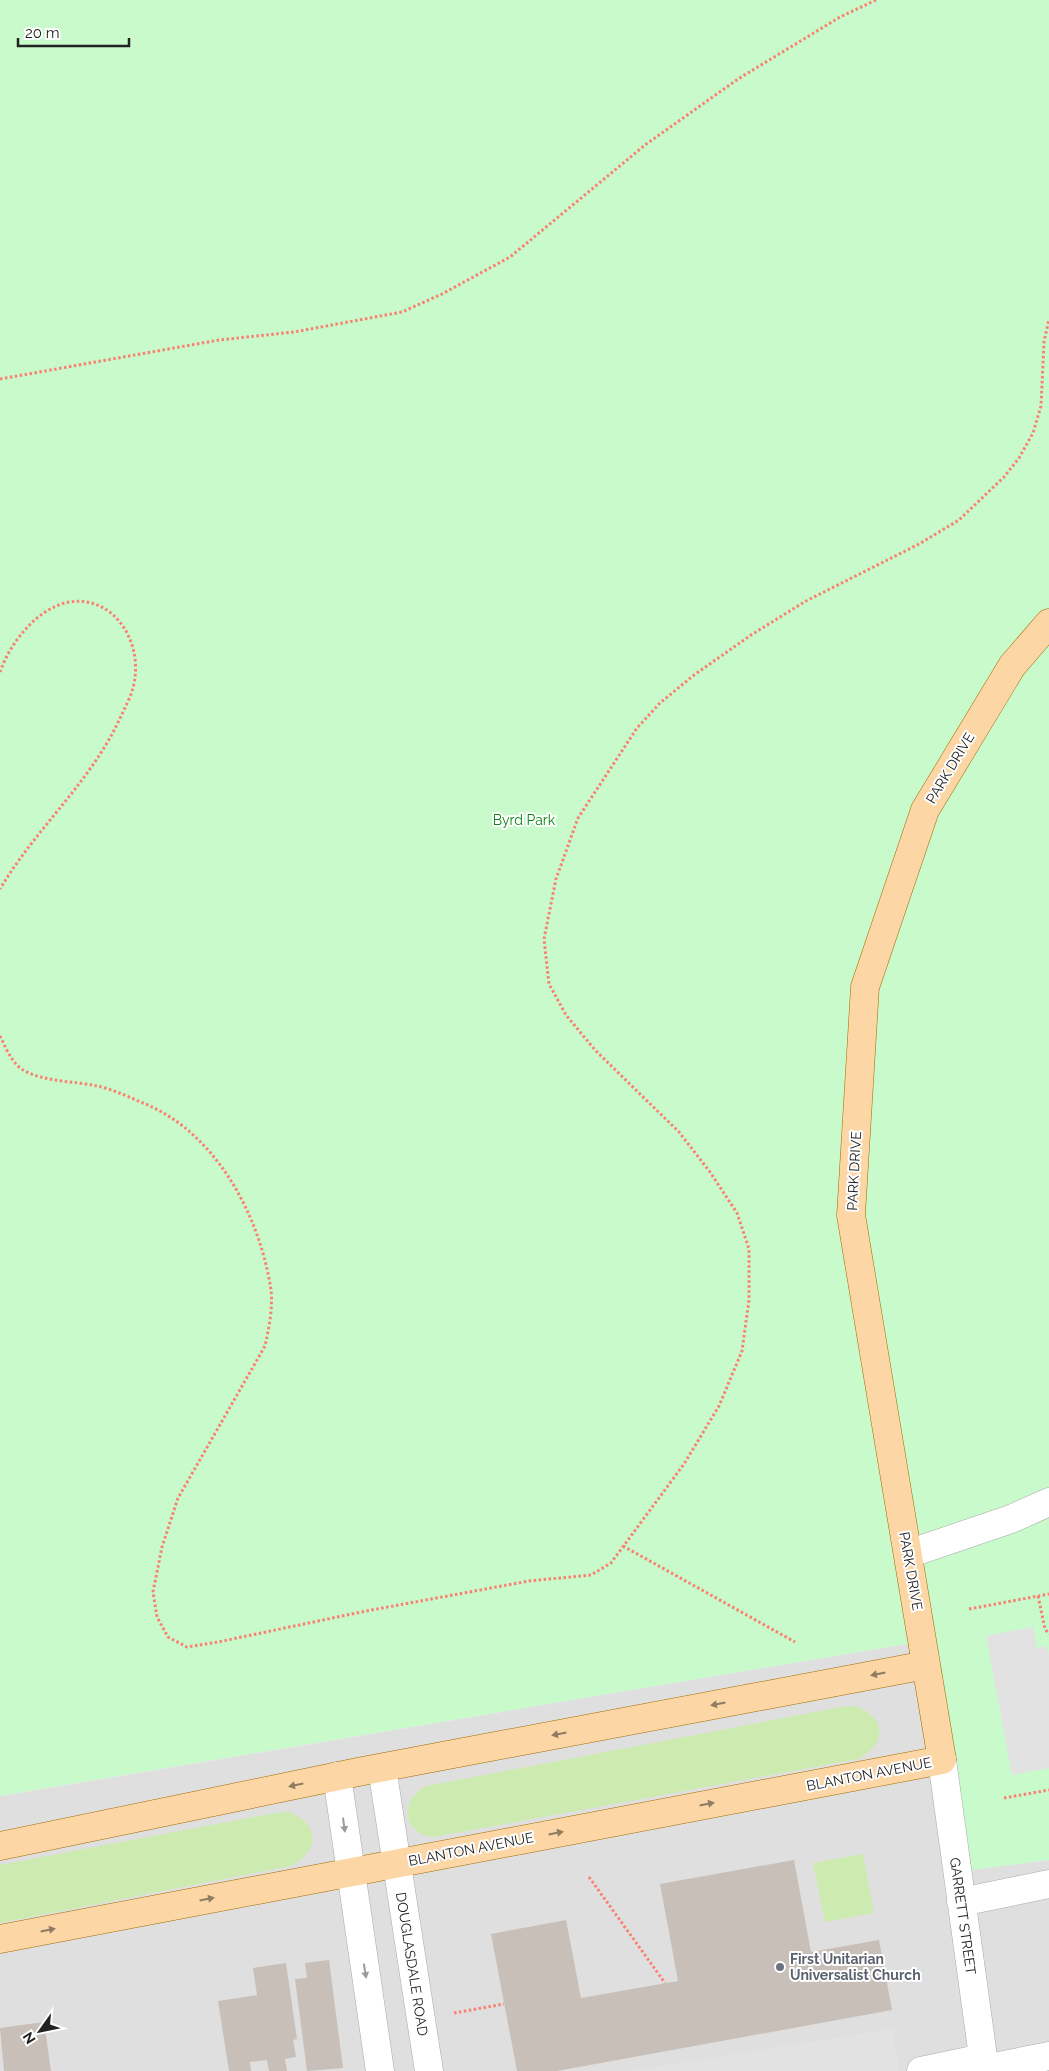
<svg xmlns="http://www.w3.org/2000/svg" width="1049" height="2071" font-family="Raleway,sans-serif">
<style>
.residential{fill:#e0dfdf}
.grass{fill:#cdebb0}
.park{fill:#c8facc}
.parking{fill:#e2e2e2}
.building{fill:#c7bfb8}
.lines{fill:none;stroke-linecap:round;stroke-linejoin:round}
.minor-casing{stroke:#a9a9a9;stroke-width:29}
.major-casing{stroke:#a06b00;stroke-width:29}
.path{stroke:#fa8072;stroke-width:3;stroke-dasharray:2.5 2.5;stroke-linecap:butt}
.minor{stroke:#fff;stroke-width:28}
.major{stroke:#fcd6a4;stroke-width:28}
.oneway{fill:#8f7c63}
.oneway2{fill:#9c9c9c}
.worship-dot{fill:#6b7280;stroke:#fff;stroke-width:2}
.labels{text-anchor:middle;stroke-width:4;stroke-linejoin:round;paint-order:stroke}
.street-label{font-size:14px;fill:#222;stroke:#fff}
.park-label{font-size:14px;fill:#0c8416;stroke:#fff}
.worship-label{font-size:14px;font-weight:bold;fill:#5b616d;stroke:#fff;text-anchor:start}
</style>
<rect width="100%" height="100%" fill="#f2efe9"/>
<path class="residential" d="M 930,1640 L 972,1869 L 1049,1860 L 1049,2071 L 0,2071 L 0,1796 Z"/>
<path class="grass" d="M 856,1706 C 887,1718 887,1744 858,1759 L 434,1837 C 402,1834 399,1800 426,1786 L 841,1707 Z
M 289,1812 C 320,1824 321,1850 291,1866 L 0,1923 L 0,1865 L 275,1813 Z
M 863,1854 L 874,1913 L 825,1922 L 813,1863 Z"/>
<path class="park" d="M 0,0 L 1049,0 L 1049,1860 L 972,1870 L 930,1640 L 0,1796 Z"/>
<path class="parking" d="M 1033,1627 L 1037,1648 L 1045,1646 L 1049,1654 L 1049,1768 L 1012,1775 L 986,1636 Z
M 892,2029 L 899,2071 L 630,2071 Z"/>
<path class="building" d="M 794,1860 L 811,1952 L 879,1940 L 892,2010 L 557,2071 L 517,2071 L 491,1934 L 566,1920 L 581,1998 L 678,1981 L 660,1884 Z
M 329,1960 L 343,2068 L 307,2071 L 295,1979 L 307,1978 L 305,1963 Z
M 286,1963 L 297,2039 L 293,2040 L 296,2057 L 285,2059 L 287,2071 L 269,2071 L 267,2060 L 250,2062 L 251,2071 L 229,2071 L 218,2001 L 257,1995 L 253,1968 Z
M 44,2022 L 51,2071 L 4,2071 L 0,2028 Z"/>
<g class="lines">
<g class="minor-casing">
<path id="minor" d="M 908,1554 L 1011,1519 L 1049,1502
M 942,1760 L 985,2071
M 382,1768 L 429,2071
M 337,1776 L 380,2071
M 961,1902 L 1049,1884
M 984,2069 L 1049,2056
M 921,2071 L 983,2058"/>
</g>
<g class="major-casing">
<path id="major" d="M 0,1846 L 358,1772 L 926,1665
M 0,1939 L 942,1760 L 851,1215 L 865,987 L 925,810 L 1012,666 L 1049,623"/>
</g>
<path class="path" d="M 0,379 L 219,340 L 294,332 L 402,312 L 442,294 L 510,257 L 645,145 L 738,79 L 840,17 L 876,0
M 0,672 C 10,643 37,608 69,602 C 112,595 140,638 135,677 C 134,690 127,704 121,716 C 92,781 36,828 0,889
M 0,1036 C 6,1048 11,1062 23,1070 C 44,1082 74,1081 97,1086 C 112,1089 129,1097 143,1103 C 216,1132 260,1216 271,1290 C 273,1308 269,1328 265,1346 L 178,1498 L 162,1547 L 153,1592 L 157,1617 L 168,1637 L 187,1647 L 218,1642 L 366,1611 L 529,1581 L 591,1575 L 611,1563 L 684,1464 L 719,1406 L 742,1351 L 749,1300 L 749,1249 L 737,1213 L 710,1172 L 679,1132 L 595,1050 L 566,1015 L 549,984 L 544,939 L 556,879 L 578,818 L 637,728 L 660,703 L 694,675 L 751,635 L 806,601 L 919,544 L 959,520 L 1004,477 L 1019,458 L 1033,433 L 1041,406 L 1044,342 L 1049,319
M 623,1546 L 795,1642
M 1038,1596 L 1045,1629 L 1049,1634
M 969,1609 L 1049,1594
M 1004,1798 L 1049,1790
M 589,1877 L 665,1983
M 454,2013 L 504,2004"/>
<use href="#minor" class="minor"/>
<use href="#major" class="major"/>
</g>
<defs><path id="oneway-solid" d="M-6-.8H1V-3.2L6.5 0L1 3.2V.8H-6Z" transform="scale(1.25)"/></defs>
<g class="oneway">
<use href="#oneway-solid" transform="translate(878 1674) rotate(169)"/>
<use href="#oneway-solid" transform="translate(718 1704) rotate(169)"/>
<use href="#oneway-solid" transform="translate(559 1734) rotate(169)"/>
<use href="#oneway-solid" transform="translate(296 1785) rotate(168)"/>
<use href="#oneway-solid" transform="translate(707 1804) rotate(-11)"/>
<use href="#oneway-solid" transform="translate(556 1833) rotate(-11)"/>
<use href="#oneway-solid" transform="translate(207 1899) rotate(-11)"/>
<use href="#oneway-solid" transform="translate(48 1930) rotate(-11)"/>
</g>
<g class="oneway2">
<use href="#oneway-solid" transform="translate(344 1825) rotate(82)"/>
<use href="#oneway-solid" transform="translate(365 1971) rotate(81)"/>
</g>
<circle class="worship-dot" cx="780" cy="1967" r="5"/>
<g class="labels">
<g class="street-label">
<text transform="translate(950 768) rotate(-59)" y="5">PARK DRIVE</text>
<text transform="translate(854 1171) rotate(-87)" y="5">PARK DRIVE</text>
<text transform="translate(911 1571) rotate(80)" y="5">PARK DRIVE</text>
<text transform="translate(869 1774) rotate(-11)" y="5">BLANTON AVENUE</text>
<text transform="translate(471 1849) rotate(-11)" y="5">BLANTON AVENUE</text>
<text transform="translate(963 1916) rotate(82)" y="5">GARRETT STREET</text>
<text transform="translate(412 1964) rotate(81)" y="5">DOUGLASDALE ROAD</text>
</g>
<g class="park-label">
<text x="524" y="825">Byrd Park</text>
</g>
<g class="worship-label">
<text x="790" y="1964">First Unitarian<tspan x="790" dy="16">Universalist Church</tspan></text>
</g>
</g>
<g transform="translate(40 2031) rotate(237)" stroke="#ffffff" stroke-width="4" paint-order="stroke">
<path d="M0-4L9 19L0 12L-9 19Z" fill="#222222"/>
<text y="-8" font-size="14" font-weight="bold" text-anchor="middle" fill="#222222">N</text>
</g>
<path d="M18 38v8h111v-8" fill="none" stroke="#222222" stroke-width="2.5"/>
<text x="25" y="38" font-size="15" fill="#222222" stroke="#ffffff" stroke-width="4" paint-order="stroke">20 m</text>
</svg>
